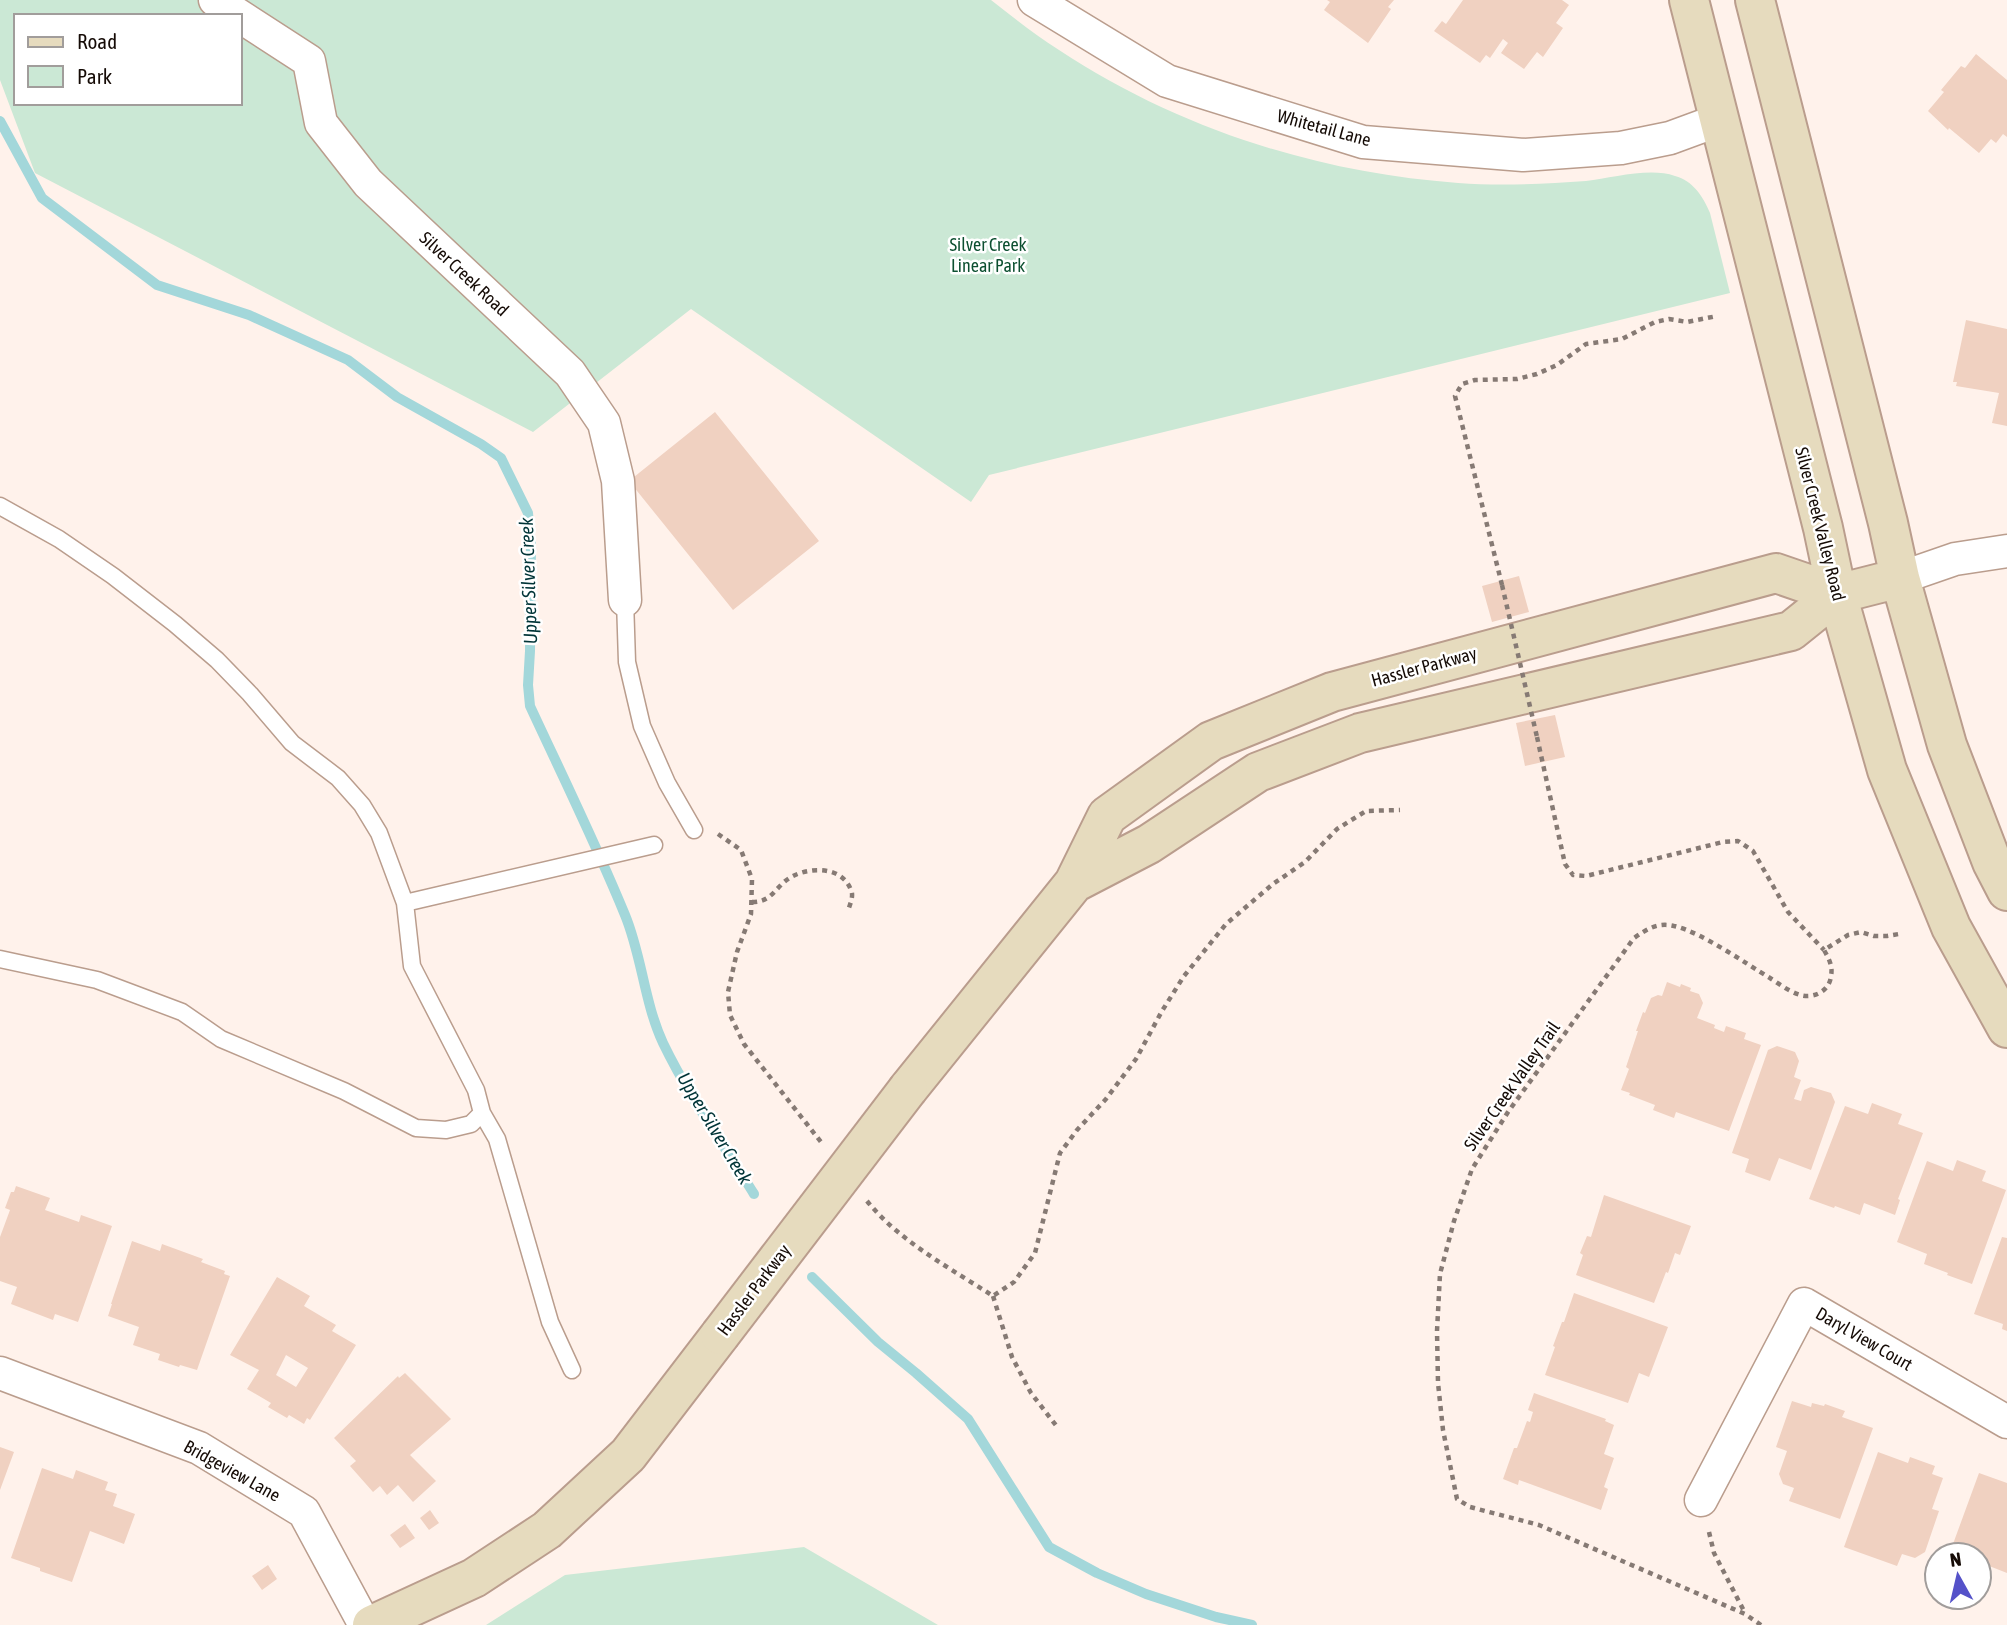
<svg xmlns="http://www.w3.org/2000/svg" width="2007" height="1625" font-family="'Asap Condensed',sans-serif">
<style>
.green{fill:#cbe8d5;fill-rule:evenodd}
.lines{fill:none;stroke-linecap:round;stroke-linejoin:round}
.stream{stroke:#a3d7da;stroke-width:10}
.building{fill:#f0d1c1;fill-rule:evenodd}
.lane-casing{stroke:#ba9d8d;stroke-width:19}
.street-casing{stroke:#ba9d8d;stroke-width:35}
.secondary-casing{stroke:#ba9d8d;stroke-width:42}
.path{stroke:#867a74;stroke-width:4.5;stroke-dasharray:5 5;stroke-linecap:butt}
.lane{stroke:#fff;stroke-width:16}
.street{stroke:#fff;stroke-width:32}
.secondary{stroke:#e6dbbe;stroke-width:38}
.secondary-bridge-casing{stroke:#ba9d8d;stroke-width:42;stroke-linecap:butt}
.path-bridge{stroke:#867a74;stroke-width:4.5;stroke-dasharray:5 5;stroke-linecap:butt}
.secondary-bridge{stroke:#e6dbbe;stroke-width:38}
.labels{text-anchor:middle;stroke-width:5;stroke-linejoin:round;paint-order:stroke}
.street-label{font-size:18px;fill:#150b06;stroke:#fff}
.park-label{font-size:18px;fill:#0d5031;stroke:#fff}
.water-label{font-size:19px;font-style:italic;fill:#003437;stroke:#fff}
</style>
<rect width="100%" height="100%" fill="#fff2eb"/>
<path class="green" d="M 0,0 L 991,0 C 1013,17 1035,35 1059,50 C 1177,128 1317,173 1458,183 C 1500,186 1543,184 1586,181 C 1612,178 1650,167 1675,176 C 1693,181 1703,196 1710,213 L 1730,293 L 989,475 L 971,502 L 691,309 L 533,432 L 35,173 L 0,80 ZM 16,16 L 240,16 L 240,103 L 16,103 Z
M 804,1547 L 938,1625 L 486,1625 L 565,1575 Z"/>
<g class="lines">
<path class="stream" d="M 0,121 L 42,198 L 157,285 L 249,315 L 348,360 L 397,397 L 481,444 L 501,458 L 528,513 L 531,546 L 530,651 L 528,685 L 530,706 C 562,775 596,844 625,915 C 642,956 644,1002 663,1043 C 688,1095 723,1144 754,1194
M 812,1277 L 878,1342 L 916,1373 L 968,1419 L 1049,1547 L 1097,1573 L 1146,1594 L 1216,1617 L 1252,1625"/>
</g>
<path class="building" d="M 1327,0 L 1394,0 L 1388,7 L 1391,9 L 1368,43 L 1324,10 L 1330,2 Z
M 1463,0 L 1562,0 L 1569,5 L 1556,23 L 1563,28 L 1543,57 L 1537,52 L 1524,69 L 1501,53 L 1508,43 L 1503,39 L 1490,58 L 1486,55 L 1480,63 L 1434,31 L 1442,21 L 1446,24 Z
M 1976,54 L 2007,80 L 2007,137 L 2003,134 L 1996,143 L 1991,139 L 1979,153 L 1949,128 L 1948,130 L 1928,111 L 1944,92 L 1941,90 L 1961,66 L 1965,68 Z
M 1966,320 L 2007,329 L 2007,426 L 1992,423 L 1999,393 L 1956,386 L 1957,382 L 1953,382 Z
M 715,412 L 819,541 L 733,610 L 629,481 Z
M 1519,576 L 1529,612 L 1492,622 L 1482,586 Z
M 1555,715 L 1565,757 L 1525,766 L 1516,723 Z
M 1667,982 L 1680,987 L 1681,984 L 1691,988 L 1690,991 L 1699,994 L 1703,1003 L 1697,1018 L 1715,1025 L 1714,1028 L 1724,1032 L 1726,1026 L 1746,1033 L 1744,1039 L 1761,1045 L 1729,1131 L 1676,1112 L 1674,1118 L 1653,1110 L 1655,1105 L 1629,1095 L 1630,1093 L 1621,1090 L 1629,1069 L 1626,1067 L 1638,1031 L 1636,1031 L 1643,1012 L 1645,1013 L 1651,998 L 1658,995 L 1662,996 Z
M 1777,1046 L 1795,1052 L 1799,1061 L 1794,1077 L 1801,1080 L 1794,1099 L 1801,1101 L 1804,1090 L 1811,1087 L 1831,1093 L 1835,1102 L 1811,1170 L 1779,1158 L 1770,1181 L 1745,1172 L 1749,1159 L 1732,1153 L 1768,1050 Z
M 1872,1103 L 1902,1114 L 1898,1124 L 1923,1133 L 1898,1199 L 1900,1200 L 1895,1215 L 1864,1203 L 1860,1215 L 1835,1206 L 1834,1208 L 1809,1199 L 1845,1106 L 1868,1114 Z
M 1957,1160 L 1986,1171 L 1982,1181 L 2006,1190 L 1972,1284 L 1947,1275 L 1948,1273 L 1924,1264 L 1927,1254 L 1897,1242 L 1927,1161 L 1953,1171 Z
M 16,1186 L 50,1198 L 45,1210 L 79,1222 L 81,1215 L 112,1226 L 78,1322 L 55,1314 L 53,1320 L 11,1304 L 17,1287 L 0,1281 L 0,1237 L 10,1210 L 5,1208 L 11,1192 L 14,1192 Z
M 1604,1195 L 1691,1226 L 1680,1255 L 1675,1253 L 1668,1273 L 1666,1272 L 1654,1303 L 1576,1275 L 1583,1255 L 1580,1253 L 1587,1236 L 1591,1237 Z
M 2002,1237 L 2007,1238 L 2007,1331 L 2002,1329 L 2003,1324 L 1974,1314 Z
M 132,1241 L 160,1251 L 162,1244 L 203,1259 L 201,1262 L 225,1271 L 224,1274 L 230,1276 L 197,1370 L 180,1365 L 179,1367 L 158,1360 L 160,1354 L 133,1345 L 139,1327 L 108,1316 L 112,1304 L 111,1304 Z
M 277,1277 L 310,1296 L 304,1306 L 336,1325 L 332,1331 L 356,1345 L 310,1420 L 307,1418 L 304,1424 L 289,1415 L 287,1418 L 268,1407 L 271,1403 L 247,1389 L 259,1370 L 230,1355 ZM 286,1355 L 308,1368 L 296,1387 L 276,1375 Z
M 1574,1293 L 1668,1327 L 1649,1377 L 1639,1373 L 1628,1403 L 1545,1375 L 1555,1347 L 1553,1346 L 1562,1322 L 1564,1322 Z
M 405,1373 L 451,1419 L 410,1455 L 436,1481 L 413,1502 L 398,1485 L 387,1495 L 380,1486 L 373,1492 L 350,1466 L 356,1461 L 334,1438 L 398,1376 L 399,1378 Z
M 1534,1393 L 1606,1419 L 1605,1421 L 1614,1425 L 1604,1454 L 1614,1458 L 1604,1487 L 1608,1489 L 1601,1510 L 1519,1480 L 1518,1485 L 1503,1479 L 1514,1448 L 1517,1448 L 1527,1421 L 1530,1422 L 1533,1412 L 1528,1410 Z
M 1792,1401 L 1811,1407 L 1812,1403 L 1824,1406 L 1825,1404 L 1845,1411 L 1842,1417 L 1873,1428 L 1840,1519 L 1789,1501 L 1794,1488 L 1783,1484 L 1779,1474 L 1787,1451 L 1776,1447 Z
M 0,1447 L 14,1452 L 0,1490 Z
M 1878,1452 L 1908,1463 L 1910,1457 L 1935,1466 L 1932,1474 L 1943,1478 L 1932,1509 L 1939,1511 L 1925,1552 L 1915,1558 L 1902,1554 L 1897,1566 L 1844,1547 Z
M 42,1468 L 73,1479 L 76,1470 L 108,1482 L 105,1490 L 117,1494 L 113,1506 L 135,1514 L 124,1544 L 90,1531 L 72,1582 L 40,1571 L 40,1568 L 11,1558 Z
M 1979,1473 L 2007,1483 L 2007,1573 L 1979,1562 L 1979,1555 L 1971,1555 L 1973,1551 L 1953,1544 Z
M 430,1510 L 439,1523 L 429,1530 L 420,1518 Z
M 405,1524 L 415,1538 L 400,1548 L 390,1535 Z
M 268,1565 L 277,1579 L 262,1590 L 252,1576 Z"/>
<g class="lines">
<g class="lane-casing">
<path id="lane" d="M 0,506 L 59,539 L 113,576 L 175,624 L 217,660 L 250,694 L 292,743 L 338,778 L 362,805 L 379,833 L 405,903 L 412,966 L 476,1090 L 482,1113 L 497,1139 L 550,1322 L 572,1370
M 625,600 L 627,662 L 642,726 L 667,783 L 694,830
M 405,903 L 654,845
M 0,959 L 97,980 L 182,1012 L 221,1039 L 344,1091 L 416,1128 L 446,1130 L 471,1124 L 482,1113"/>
</g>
<g class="street-casing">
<path id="street" d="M 215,0 L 309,61 L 321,123 L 368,183 L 570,373 L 604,423 L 618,481 L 625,600
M 1034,0 L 1167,81 L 1363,142 L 1523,155 L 1621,148 L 1670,138 L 1719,120
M 1900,578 L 1955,559 L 2007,551
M 0,1373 L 199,1448 L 304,1512 L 365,1625
M 1701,1500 L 1804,1304 L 2007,1422"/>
</g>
<g class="secondary-casing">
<path id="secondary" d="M 1689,0 L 1823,528 L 1837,594 L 1887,770 L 1951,927 L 2007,1028
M 1755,0 L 1888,523 L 1900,578 L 1947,745 L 1992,862 L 2007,891
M 1074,883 L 1149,844 L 1258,772 L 1360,733 L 1791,631 L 1837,594 L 1900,578
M 908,1089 L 1074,883 L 1107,816 L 1211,741 L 1332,692 L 1776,573 L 1837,594
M 372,1625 L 474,1578 L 547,1530 L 628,1455 L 720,1335"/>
</g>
<path class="path" d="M 1502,585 L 1455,396 L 1462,384 L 1475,380 L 1517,379 L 1537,374 L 1557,365 L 1586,344 L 1622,339 L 1655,322 L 1669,319 L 1687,322 L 1717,316
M 1537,737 L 1565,864 L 1573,875 L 1586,876 L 1723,842 L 1738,841 L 1753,851 L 1788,912 L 1824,950
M 718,834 L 741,850 L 752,879 L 751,914 L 737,952 L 728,992 L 730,1015 L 744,1044 L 821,1142
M 752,902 C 774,902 775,885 793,876 C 811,867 842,866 851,890 C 854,896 850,904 848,911
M 867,1201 C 899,1241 950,1268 993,1296 L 1014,1282 L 1035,1253 L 1060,1153 L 1077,1130 L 1106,1099 L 1136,1059 L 1162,1011 L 1184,976 L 1226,924 L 1273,884 L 1305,862 L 1337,829 L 1366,811 L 1400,810
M 993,1296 L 1012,1357 L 1031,1393 L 1058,1428
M 1709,1532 L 1714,1553 L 1745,1613
M 1761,1625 L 1745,1614 L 1539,1525 L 1470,1507 L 1457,1499 L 1443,1430 L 1438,1383 L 1437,1331 L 1440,1274 L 1454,1221 L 1472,1169 L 1508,1112 L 1634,938 C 1647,929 1658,922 1674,926 C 1701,932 1745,963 1770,978 C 1781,985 1796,997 1809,996 C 1821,995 1830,987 1831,976 C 1833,966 1829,959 1824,950 L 1848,935 L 1861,932 L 1874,936 L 1887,936 L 1899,934"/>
<use href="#lane" class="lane"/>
<use href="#street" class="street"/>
<use href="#secondary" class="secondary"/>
<g class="secondary-bridge-casing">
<path id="secondary-bridge" d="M 720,1335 L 908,1089"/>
</g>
<path class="path-bridge" d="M 1502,585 L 1537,737"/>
<use href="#secondary-bridge" class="secondary-bridge"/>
</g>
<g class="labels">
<g class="street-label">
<text transform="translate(1324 128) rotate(15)" y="6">Whitetail Lane</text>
<text transform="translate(464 274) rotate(43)" y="6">Silver Creek Road</text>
<text transform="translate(1820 524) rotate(76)" y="6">Silver Creek Valley Road</text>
<text transform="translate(1424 667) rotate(-15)" y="6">Hassler Parkway</text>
<text transform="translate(1512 1086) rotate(-55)" y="6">Silver Creek Valley Trail</text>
<text transform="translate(754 1290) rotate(-53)" y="6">Hassler Parkway</text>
<text transform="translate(1864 1339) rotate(30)" y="6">Daryl View Court</text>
<text transform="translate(232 1471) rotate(29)" y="6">Bridgeview Lane</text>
</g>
<g class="park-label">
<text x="988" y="251">Silver Creek<tspan x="988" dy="21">Linear Park</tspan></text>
</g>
<g class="water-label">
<text transform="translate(528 581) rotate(-92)" y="7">Upper Silver Creek</text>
<text transform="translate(715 1128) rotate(59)" y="7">Upper Silver Creek</text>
</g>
</g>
<rect x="14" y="14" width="228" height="91" fill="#ffffff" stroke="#a19d9b" stroke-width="2"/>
<rect x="28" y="37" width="35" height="10" fill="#e6dbbe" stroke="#a19d9b" stroke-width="2"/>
<text x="77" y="49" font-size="21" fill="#150b06">Road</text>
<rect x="28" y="66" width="35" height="21" fill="#cbe8d5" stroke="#a19d9b" stroke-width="2"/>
<text x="77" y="84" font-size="21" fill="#150b06">Park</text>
<g transform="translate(1958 1576) rotate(352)"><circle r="33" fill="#ffffff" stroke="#a19d9b" stroke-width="2"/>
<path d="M0-5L12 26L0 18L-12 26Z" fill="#5552c9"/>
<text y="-10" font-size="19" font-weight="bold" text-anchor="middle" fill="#150b06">N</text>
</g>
</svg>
